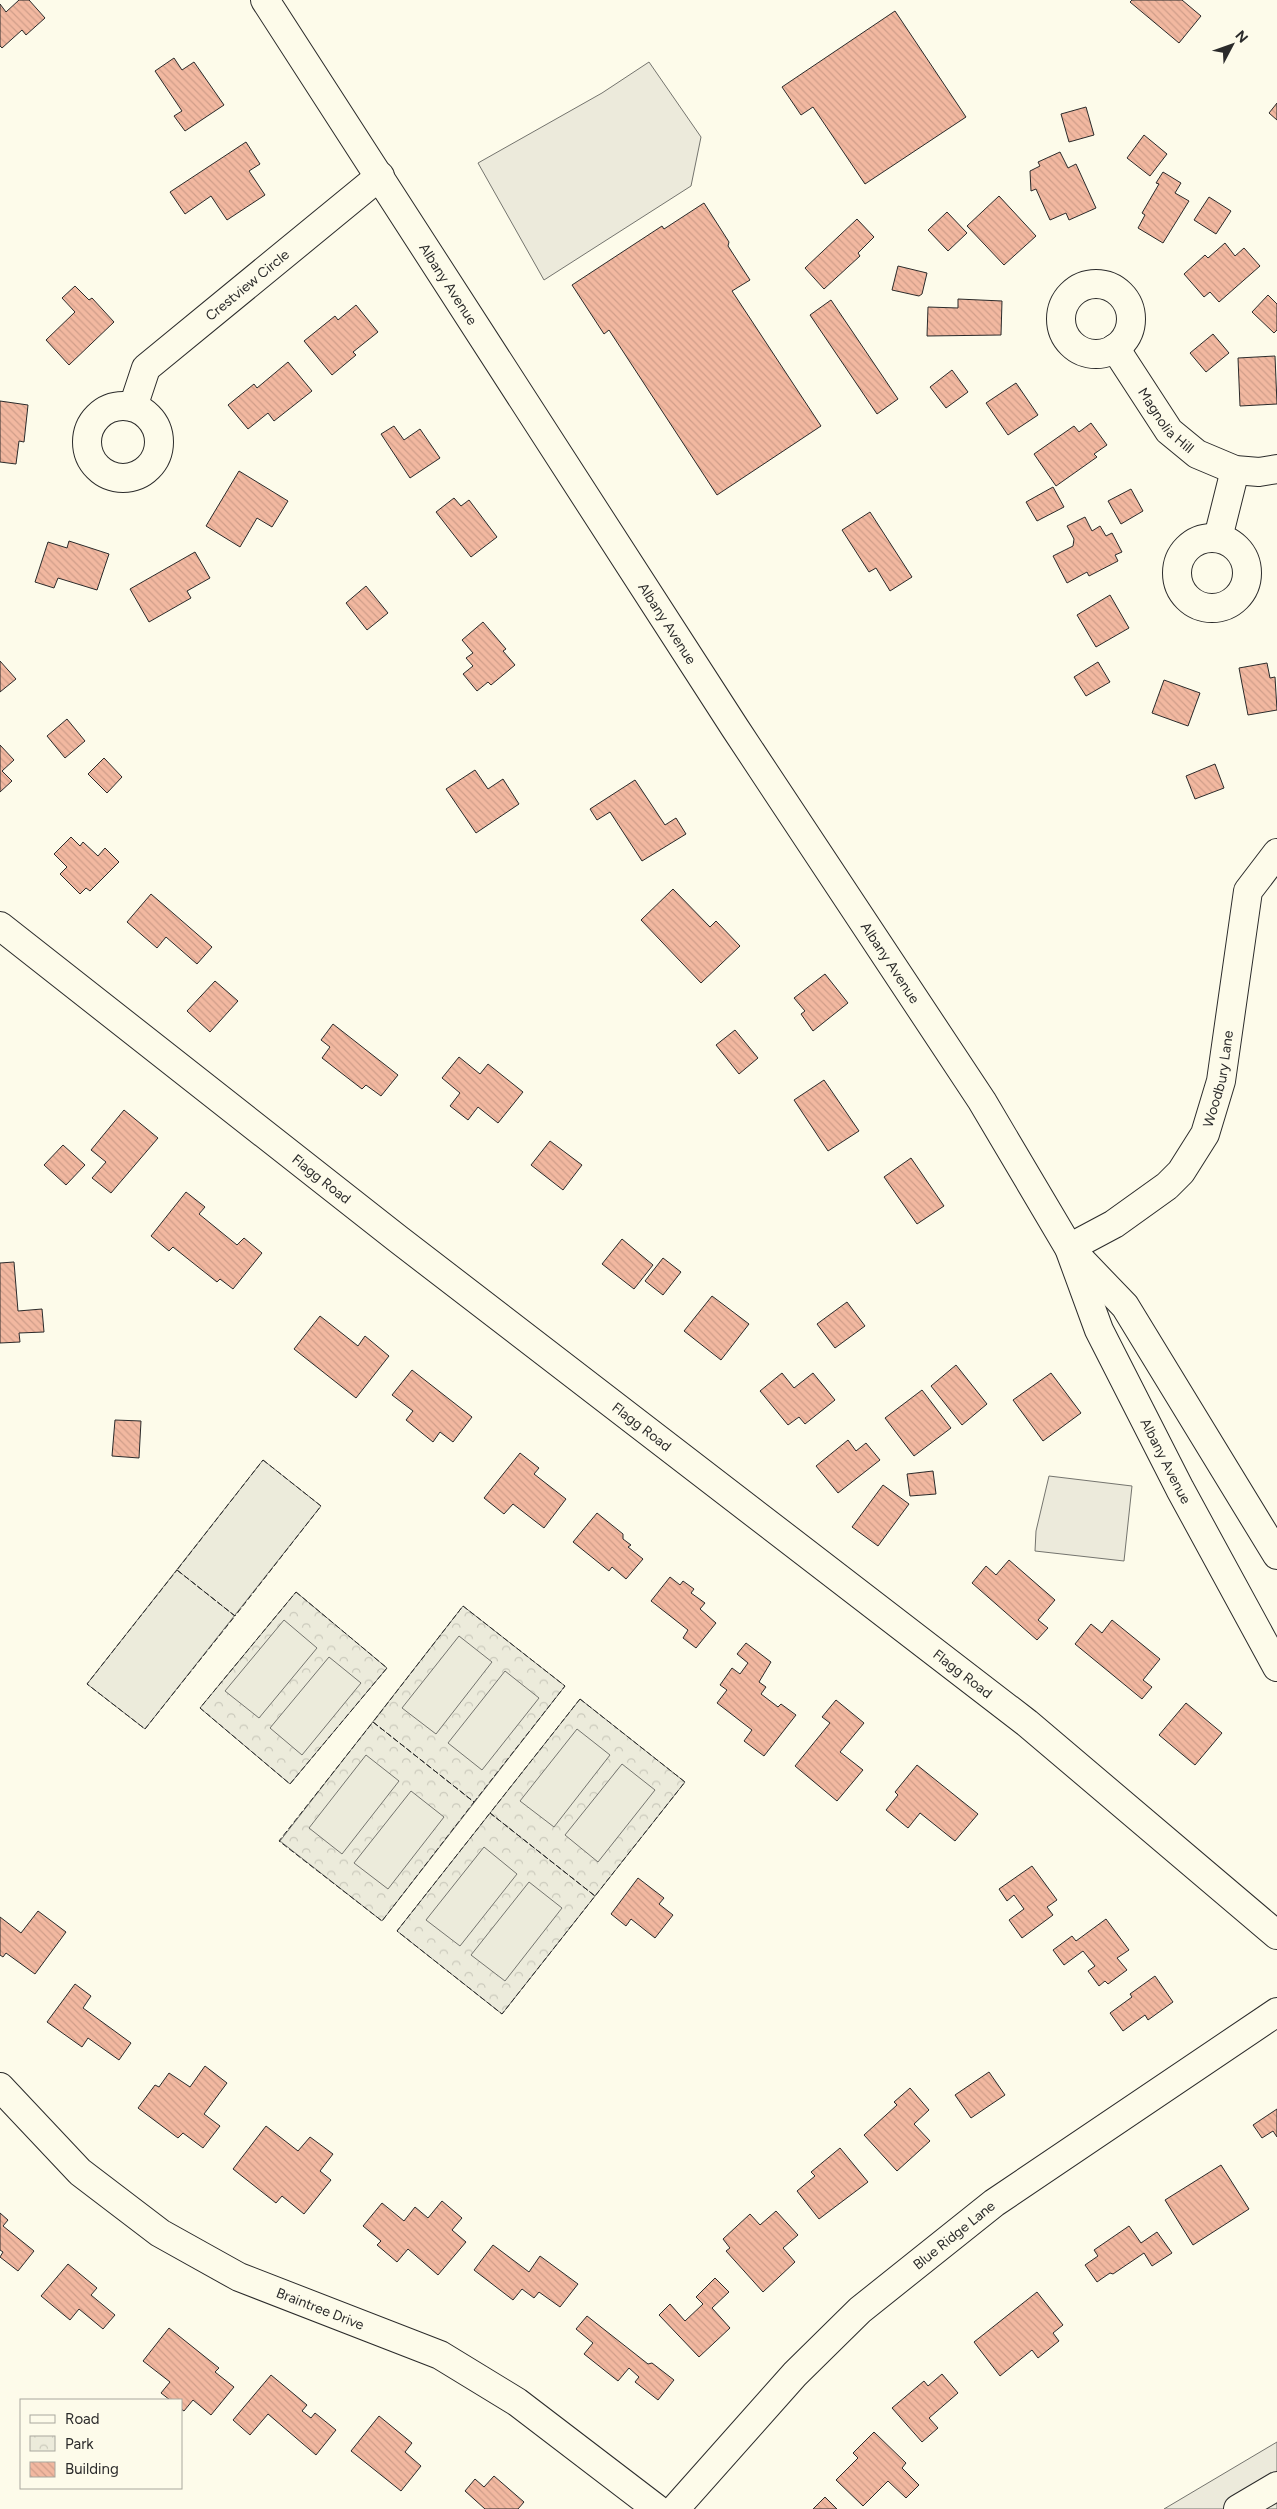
<svg xmlns="http://www.w3.org/2000/svg" width="1277" height="2509" font-family="Figtree,sans-serif">
<style>
.park{fill:url(#park-crowns);stroke:#74746e}
.pitch{fill:#ecebdb;stroke:#74746e}
.parking{fill:#eceadb;stroke:#74746e}
.building{fill:url(#building-back-hatch);stroke:#2b2b2b}
.lines{fill:none;stroke-linecap:round;stroke-linejoin:round}
.minor-casing{stroke:#2b2b2b;stroke-width:30}
.highway-casing{stroke:#2b2b2b;stroke-width:30}
.minor{stroke:#fdfbea;stroke-width:28}
.highway{stroke:#fdfbea;stroke-width:28}
.fence{stroke:#2b2b2b;stroke-width:1;stroke-dasharray:6 2.5;stroke-linecap:butt}
.labels{text-anchor:middle;stroke-width:4;stroke-linejoin:round;paint-order:stroke}
.street-label{font-size:14px;fill:#2b2b2b;stroke:#fdfbea}
</style>
<defs>
<pattern id="park-crowns" width="20" height="18" patternUnits="userSpaceOnUse" patternTransform="scale(1.25)"><rect width="20" height="18" fill="#ecebdb"/><path d="M2 6a3 3 0 1 1 6 0M12 15a3 3 0 1 1 6 0" fill="none" stroke="#cbcabc"/></pattern>
<pattern id="building-back-hatch" width="6" height="6" patternUnits="userSpaceOnUse" patternTransform="scale(1.25)"><rect width="6" height="6" fill="#f2b8a0"/><path d="M-1 5l2 2M0 0l6 6M5-1l2 2" fill="none" stroke="#d09e8a"/></pattern>
</defs>
<rect width="100%" height="100%" fill="#fdfbea"/>
<path class="park" d="M 296,1592 L 387,1668 L 290,1784 L 200,1708 Z
M 463,1606 L 565,1686 L 382,1921 L 280,1841 Z
M 580,1699 L 685,1782 L 502,2014 L 397,1931 Z"/>
<path class="pitch" d="M 263,1460 L 321,1506 L 145,1729 L 87,1684 Z
M 284,1620 L 317,1648 L 259,1718 L 225,1691 Z
M 459,1636 L 492,1662 L 436,1734 L 402,1708 Z
M 329,1657 L 361,1683 L 302,1755 L 270,1728 Z
M 505,1671 L 539,1698 L 482,1770 L 448,1743 Z
M 577,1729 L 610,1755 L 554,1827 L 520,1801 Z
M 366,1755 L 399,1781 L 342,1854 L 309,1828 Z
M 622,1764 L 655,1790 L 598,1862 L 565,1835 Z
M 411,1791 L 444,1817 L 388,1889 L 354,1863 Z
M 484,1847 L 517,1874 L 460,1946 L 426,1920 Z
M 529,1882 L 562,1908 L 505,1981 L 471,1955 Z"/>
<path class="parking" d="M 649,62 L 701,137 L 691,186 L 544,280 L 478,163 L 602,93 Z
M 1049,1476 L 1132,1486 L 1124,1561 L 1035,1551 L 1036,1531 Z
M 1277,2442 L 1277,2509 L 1164,2509 Z"/>
<path class="building" d="M 19,0 L 29,0 L 45,18 L 26,35 L 22,30 L 2,48 L 0,46 L 0,4 L 6,12 Z
M 1132,0 L 1182,0 L 1201,16 L 1179,43 L 1130,2 Z
M 895,11 L 966,117 L 865,184 L 813,107 L 801,115 L 782,87 Z
M 174,58 L 182,70 L 194,62 L 224,105 L 185,131 L 174,116 L 182,111 L 155,71 Z
M 1277,103 L 1277,120 L 1269,113 Z
M 1086,107 L 1094,135 L 1069,142 L 1061,114 Z
M 1144,135 L 1167,154 L 1150,176 L 1127,158 Z
M 246,142 L 260,164 L 249,171 L 265,195 L 227,220 L 211,196 L 185,214 L 170,192 Z
M 1060,152 L 1068,168 L 1076,164 L 1096,208 L 1069,220 L 1066,213 L 1050,220 L 1036,189 L 1031,191 L 1030,171 L 1040,166 L 1038,162 Z
M 1163,172 L 1181,183 L 1175,193 L 1189,201 L 1163,243 L 1138,228 L 1145,215 L 1142,213 L 1159,184 L 1156,183 Z
M 999,196 L 1036,236 L 1004,265 L 967,226 Z
M 1209,197 L 1231,211 L 1216,234 L 1194,220 Z
M 704,203 L 729,242 L 728,246 L 750,280 L 732,291 L 821,426 L 717,495 L 609,330 L 604,334 L 572,285 L 662,226 L 664,229 Z
M 947,212 L 967,233 L 948,251 L 928,230 Z
M 857,219 L 874,237 L 858,253 L 860,256 L 824,289 L 805,268 Z
M 1225,243 L 1235,256 L 1244,248 L 1260,266 L 1219,302 L 1210,292 L 1204,297 L 1184,274 L 1205,255 L 1208,258 Z
M 898,266 L 927,273 L 922,294 L 919,296 L 892,290 Z
M 75,286 L 89,300 L 92,298 L 114,322 L 69,365 L 46,340 L 75,312 L 62,298 Z
M 1268,295 L 1277,304 L 1277,330 L 1274,333 L 1252,312 Z
M 958,299 L 1002,301 L 1001,335 L 927,336 L 928,307 L 958,308 Z
M 831,300 L 898,399 L 877,414 L 810,315 Z
M 356,305 L 378,332 L 353,352 L 356,355 L 332,375 L 304,341 L 335,316 L 338,320 Z
M 1213,334 L 1229,353 L 1206,372 L 1190,353 Z
M 1275,356 L 1277,404 L 1240,406 L 1238,358 Z
M 288,362 L 312,391 L 274,421 L 268,413 L 248,429 L 228,405 L 254,384 L 257,388 Z
M 952,370 L 968,392 L 946,408 L 930,387 Z
M 1016,383 L 1038,415 L 1008,435 L 986,403 Z
M 0,401 L 28,405 L 24,442 L 19,441 L 16,464 L 0,462 Z
M 1091,423 L 1107,445 L 1094,454 L 1097,457 L 1056,486 L 1034,454 L 1074,426 L 1079,432 Z
M 394,426 L 404,440 L 420,429 L 440,458 L 410,478 L 381,434 Z
M 239,471 L 288,501 L 272,527 L 257,518 L 240,547 L 206,526 Z
M 1053,487 L 1064,507 L 1037,521 L 1026,502 Z
M 1131,489 L 1143,511 L 1121,524 L 1108,501 Z
M 454,498 L 461,506 L 469,500 L 497,537 L 471,557 L 436,512 Z
M 870,512 L 912,577 L 890,591 L 876,568 L 869,572 L 842,530 Z
M 1085,517 L 1092,531 L 1100,526 L 1106,536 L 1112,533 L 1122,552 L 1115,555 L 1118,561 L 1089,576 L 1087,572 L 1067,583 L 1053,556 L 1073,546 L 1074,539 L 1067,526 Z
M 69,541 L 109,554 L 97,590 L 58,578 L 54,588 L 35,582 L 48,542 L 67,548 Z
M 195,552 L 210,578 L 187,591 L 191,598 L 149,622 L 130,589 Z
M 366,586 L 388,613 L 367,630 L 346,603 Z
M 1110,595 L 1129,628 L 1096,647 L 1077,615 Z
M 483,622 L 506,649 L 503,651 L 515,665 L 491,685 L 488,682 L 477,691 L 463,674 L 473,666 L 466,658 L 473,653 L 462,640 Z
M 0,661 L 16,679 L 0,692 Z
M 1098,662 L 1110,682 L 1086,696 L 1074,677 Z
M 1267,663 L 1270,678 L 1275,677 L 1277,710 L 1248,715 L 1239,668 Z
M 1164,680 L 1200,693 L 1188,726 L 1152,713 Z
M 67,719 L 85,741 L 65,758 L 47,736 Z
M 0,745 L 14,760 L 2,771 L 12,781 L 0,792 Z
M 104,758 L 122,777 L 107,793 L 88,774 Z
M 1215,764 L 1224,788 L 1195,799 L 1186,776 Z
M 475,770 L 488,789 L 503,779 L 519,804 L 476,833 L 446,789 Z
M 635,780 L 665,825 L 676,818 L 686,834 L 642,861 L 610,812 L 597,820 L 590,809 Z
M 71,837 L 80,846 L 83,842 L 98,856 L 105,848 L 119,862 L 90,891 L 86,888 L 80,894 L 60,874 L 67,867 L 54,854 Z
M 673,889 L 710,927 L 716,921 L 740,946 L 701,983 L 641,920 Z
M 151,894 L 212,947 L 197,964 L 166,937 L 157,948 L 127,922 Z
M 825,974 L 848,1003 L 813,1031 L 801,1014 L 805,1011 L 794,998 Z
M 215,981 L 238,1001 L 210,1032 L 187,1011 Z
M 333,1024 L 398,1075 L 381,1096 L 366,1085 L 362,1089 L 322,1058 L 330,1047 L 321,1040 Z
M 735,1030 L 758,1058 L 739,1074 L 716,1045 Z
M 459,1057 L 480,1074 L 488,1064 L 523,1092 L 498,1123 L 478,1107 L 468,1120 L 450,1106 L 460,1093 L 442,1078 Z
M 824,1080 L 859,1131 L 828,1151 L 794,1100 Z
M 124,1110 L 158,1138 L 111,1193 L 92,1178 L 106,1162 L 91,1150 Z
M 550,1141 L 582,1165 L 563,1190 L 531,1165 Z
M 63,1145 L 85,1165 L 66,1185 L 44,1165 Z
M 911,1158 L 944,1206 L 917,1224 L 884,1177 Z
M 186,1192 L 205,1207 L 199,1214 L 237,1245 L 244,1238 L 262,1253 L 233,1289 L 220,1279 L 217,1282 L 173,1247 L 169,1251 L 151,1236 Z
M 622,1239 L 653,1265 L 634,1289 L 602,1264 Z
M 663,1258 L 681,1272 L 663,1295 L 645,1281 Z
M 14,1262 L 18,1311 L 42,1309 L 44,1332 L 19,1333 L 20,1342 L 0,1343 L 0,1263 Z
M 712,1296 L 749,1324 L 721,1360 L 684,1331 Z
M 847,1302 L 865,1326 L 835,1348 L 817,1324 Z
M 320,1316 L 358,1346 L 365,1336 L 389,1356 L 356,1398 L 294,1349 Z
M 956,1365 L 987,1404 L 962,1425 L 931,1386 Z
M 412,1370 L 472,1417 L 453,1442 L 440,1432 L 433,1442 L 406,1420 L 413,1411 L 392,1395 Z
M 782,1373 L 794,1388 L 813,1373 L 835,1400 L 805,1424 L 799,1417 L 788,1425 L 760,1391 Z
M 1051,1373 L 1081,1413 L 1043,1441 L 1013,1400 Z
M 922,1390 L 951,1428 L 914,1456 L 885,1418 Z
M 115,1420 L 141,1421 L 139,1458 L 112,1456 Z
M 848,1440 L 856,1451 L 866,1443 L 880,1460 L 838,1493 L 816,1466 Z
M 520,1453 L 539,1468 L 534,1474 L 566,1499 L 544,1528 L 513,1504 L 504,1514 L 484,1498 Z
M 933,1471 L 936,1494 L 910,1496 L 907,1474 Z
M 883,1485 L 909,1504 L 878,1546 L 852,1527 Z
M 597,1513 L 623,1534 L 623,1539 L 631,1545 L 628,1547 L 643,1559 L 626,1579 L 612,1567 L 609,1571 L 573,1542 Z
M 1009,1560 L 1055,1600 L 1038,1620 L 1048,1628 L 1037,1640 L 972,1583 L 986,1566 L 996,1575 Z
M 670,1577 L 680,1585 L 683,1581 L 694,1589 L 691,1593 L 705,1603 L 700,1609 L 716,1623 L 696,1648 L 683,1638 L 688,1630 L 651,1601 Z
M 1112,1620 L 1160,1659 L 1143,1680 L 1152,1687 L 1142,1699 L 1075,1644 L 1091,1624 L 1102,1633 Z
M 746,1643 L 771,1662 L 759,1682 L 766,1687 L 761,1694 L 778,1707 L 781,1704 L 796,1715 L 764,1756 L 744,1741 L 752,1730 L 717,1703 L 727,1690 L 720,1685 L 732,1668 L 740,1674 L 748,1663 L 737,1654 Z
M 836,1700 L 864,1723 L 840,1752 L 863,1770 L 837,1801 L 795,1766 L 830,1723 L 822,1717 Z
M 1186,1703 L 1222,1733 L 1195,1765 L 1159,1735 Z
M 917,1765 L 978,1814 L 955,1841 L 920,1813 L 908,1828 L 886,1810 L 898,1795 L 895,1792 Z
M 1032,1866 L 1057,1900 L 1047,1907 L 1053,1915 L 1022,1938 L 1009,1920 L 1024,1909 L 1014,1895 L 1007,1901 L 999,1889 Z
M 638,1878 L 664,1898 L 659,1904 L 673,1915 L 655,1938 L 631,1919 L 626,1926 L 611,1914 Z
M 38,1911 L 66,1932 L 35,1974 L 6,1953 L 3,1957 L 0,1955 L 0,1917 L 21,1933 Z
M 1106,1919 L 1129,1950 L 1117,1958 L 1127,1970 L 1108,1984 L 1105,1981 L 1099,1986 L 1088,1971 L 1095,1966 L 1083,1951 L 1064,1965 L 1053,1950 L 1072,1936 L 1076,1941 Z
M 1155,1976 L 1173,2002 L 1148,2020 L 1145,2015 L 1123,2031 L 1110,2013 L 1132,1997 L 1130,1994 Z
M 75,1984 L 91,1996 L 83,2008 L 131,2043 L 119,2060 L 88,2038 L 82,2047 L 47,2022 Z
M 205,2066 L 227,2083 L 204,2114 L 220,2126 L 203,2148 L 183,2133 L 178,2138 L 138,2108 L 155,2085 L 159,2087 L 169,2073 L 190,2087 Z
M 989,2072 L 1005,2095 L 971,2118 L 955,2095 Z
M 910,2088 L 929,2110 L 914,2124 L 930,2141 L 897,2171 L 864,2135 L 897,2105 L 894,2102 Z
M 1277,2109 L 1277,2137 L 1273,2131 L 1262,2138 L 1253,2125 Z
M 266,2126 L 298,2151 L 310,2137 L 333,2154 L 320,2171 L 331,2180 L 304,2214 L 282,2196 L 276,2203 L 233,2169 Z
M 840,2148 L 868,2182 L 819,2219 L 797,2191 L 815,2176 L 811,2172 Z
M 1221,2165 L 1249,2209 L 1193,2245 L 1165,2200 Z
M 442,2201 L 462,2218 L 452,2230 L 466,2242 L 438,2275 L 408,2249 L 397,2262 L 377,2245 L 381,2241 L 363,2226 L 382,2203 L 404,2221 L 415,2207 L 428,2218 Z
M 776,2211 L 798,2235 L 783,2248 L 795,2262 L 763,2292 L 726,2251 L 730,2248 L 723,2239 L 750,2214 L 760,2225 Z
M 0,2213 L 8,2220 L 3,2226 L 34,2251 L 18,2271 L 0,2257 L 3,2252 L 0,2250 Z
M 1129,2226 L 1141,2243 L 1157,2232 L 1172,2253 L 1152,2266 L 1144,2253 L 1113,2274 L 1110,2273 L 1097,2282 L 1085,2265 L 1098,2256 L 1094,2250 Z
M 493,2245 L 529,2272 L 540,2256 L 578,2284 L 560,2307 L 539,2292 L 534,2298 L 522,2289 L 513,2300 L 474,2270 Z
M 68,2264 L 97,2288 L 91,2295 L 115,2315 L 103,2329 L 79,2309 L 70,2320 L 41,2296 Z
M 715,2278 L 729,2292 L 712,2308 L 730,2328 L 699,2357 L 659,2315 L 670,2304 L 685,2321 L 703,2304 L 696,2297 Z
M 1037,2292 L 1063,2325 L 1053,2333 L 1059,2341 L 1038,2358 L 1032,2350 L 1000,2376 L 974,2342 Z
M 587,2316 L 648,2364 L 652,2363 L 674,2380 L 658,2400 L 635,2382 L 639,2377 L 629,2368 L 618,2381 L 584,2354 L 593,2343 L 576,2329 Z
M 169,2328 L 219,2368 L 215,2372 L 234,2387 L 211,2415 L 193,2400 L 184,2411 L 181,2409 L 181,2400 L 170,2400 L 161,2393 L 170,2382 L 143,2361 Z
M 942,2374 L 958,2393 L 929,2418 L 938,2428 L 922,2442 L 892,2408 L 924,2381 L 928,2386 Z
M 271,2375 L 307,2405 L 302,2411 L 311,2418 L 315,2413 L 336,2430 L 316,2455 L 268,2414 L 250,2435 L 233,2420 Z
M 379,2416 L 412,2443 L 405,2452 L 421,2466 L 401,2491 L 351,2451 Z
M 874,2432 L 906,2463 L 902,2468 L 919,2485 L 906,2498 L 888,2481 L 863,2506 L 836,2480 L 858,2458 L 853,2453 Z
M 494,2476 L 524,2502 L 518,2509 L 485,2509 L 465,2491 L 475,2479 L 484,2487 Z
M 825,2497 L 837,2509 L 813,2509 Z"/>
<g class="lines">
<g class="minor-casing">
<g id="minor">
<circle cx="1096" cy="319" r="35"/>
<path id="s1" d="M 1115,348 L 1169,431 L 1197,454 L 1235,470 L 1259,472 L 1277,469"/>
<circle cx="123" cy="442" r="36"/>
<path id="s2" d="M 133,407 L 146,368 L 380,176"/>
<circle cx="1212" cy="573" r="35"/>
<path d="M 1218,538 L 1235,470"/>
<path id="s3" d="M 0,926 L 398,1239 L 1027,1723 L 1277,1935"/>
<path id="s4" d="M 1069,1248 L 1114,1224 L 1167,1186 L 1181,1172 L 1205,1134 L 1221,1081 L 1248,891 L 1277,853"/>
<path id="s5" d="M 0,2087 L 80,2172 L 160,2233 L 239,2277 L 440,2355 L 517,2402 L 657,2509"/>
<path id="s6" d="M 675,2509 L 795,2374 L 860,2310 L 994,2203 L 1277,2012"/>
<path d="M 1238,2509 L 1277,2486"/>
</g>
</g>
<g class="highway-casing">
<g id="highway">
<path id="s7" d="M 265,0 L 735,728 L 982,1101 L 1069,1248 L 1099,1330 L 1180,1489 L 1277,1667"/>
<path d="M 1076,1255 L 1125,1306 L 1277,1555"/>
</g>
</g>
<use href="#minor" class="minor"/>
<use href="#highway" class="highway"/>
<path class="fence" d="M 263,1460 L 321,1506 L 235,1616 L 177,1570 Z
M 177,1570 L 235,1616 L 145,1729 L 87,1684 Z
M 296,1592 L 387,1668 L 290,1784 L 200,1708 Z
M 463,1606 L 565,1686 L 474,1802 L 373,1722 Z
M 580,1699 L 685,1782 L 595,1896 L 490,1813 Z
M 373,1722 L 474,1802 L 382,1921 L 279,1841 Z
M 490,1813 L 595,1896 L 502,2014 L 397,1931 Z"/>
</g>
<g class="labels">
<g class="street-label">
<text dy="5" stroke="none"><textPath href="#s7" startOffset="338">Albany Avenue</textPath></text>
<text dy="5" stroke="none"><textPath href="#s2" startOffset="172">Crestview Circle</textPath></text>
<text dy="5" stroke="none"><textPath href="#s1" startOffset="89">Magnolia Hill</textPath></text>
<text dy="5" stroke="none"><textPath href="#s7" startOffset="742">Albany Avenue</textPath></text>
<text dy="5" stroke="none"><textPath href="#s7" startOffset="1148">Albany Avenue</textPath></text>
<text dy="5" stroke="none"><textPath href="#s4" startOffset="238">Woodbury Lane</textPath></text>
<text dy="5" stroke="none"><textPath href="#s3" startOffset="409">Flagg Road</textPath></text>
<text dy="5" stroke="none"><textPath href="#s3" startOffset="814">Flagg Road</textPath></text>
<text dy="5" stroke="none"><textPath href="#s7" startOffset="1719">Albany Avenue</textPath></text>
<text dy="5" stroke="none"><textPath href="#s3" startOffset="1219">Flagg Road</textPath></text>
<text dy="5" stroke="none"><textPath href="#s6" startOffset="392">Blue Ridge Lane</textPath></text>
<text dy="5" stroke="none"><textPath href="#s5" startOffset="395">Braintree Drive</textPath></text>
</g>
</g>
<rect x="20" y="2399" width="162" height="90" fill="#fdfbea" stroke="#a9a89e"/>
<rect x="30" y="2415" width="25" height="8" fill="#fdfbea" stroke="#a9a89e"/>
<text x="65" y="2424" font-size="15" fill="#2b2b2b">Road</text>
<rect x="30" y="2436" width="25" height="15" fill="url(#park-crowns)" stroke="#a9a89e"/>
<text x="65" y="2449" font-size="15" fill="#2b2b2b">Park</text>
<rect x="30" y="2462" width="25" height="15" fill="url(#building-back-hatch)" stroke="#a9a89e"/>
<text x="65" y="2474" font-size="15" fill="#2b2b2b">Building</text>
<g transform="translate(1232 45) rotate(49)" stroke="#fdfbea" stroke-width="4" paint-order="stroke">
<path d="M0-4L9 19L0 12L-9 19Z" fill="#2b2b2b"/>
<text y="-8" font-size="14" font-weight="bold" text-anchor="middle" fill="#2b2b2b">N</text>
</g>
</svg>
